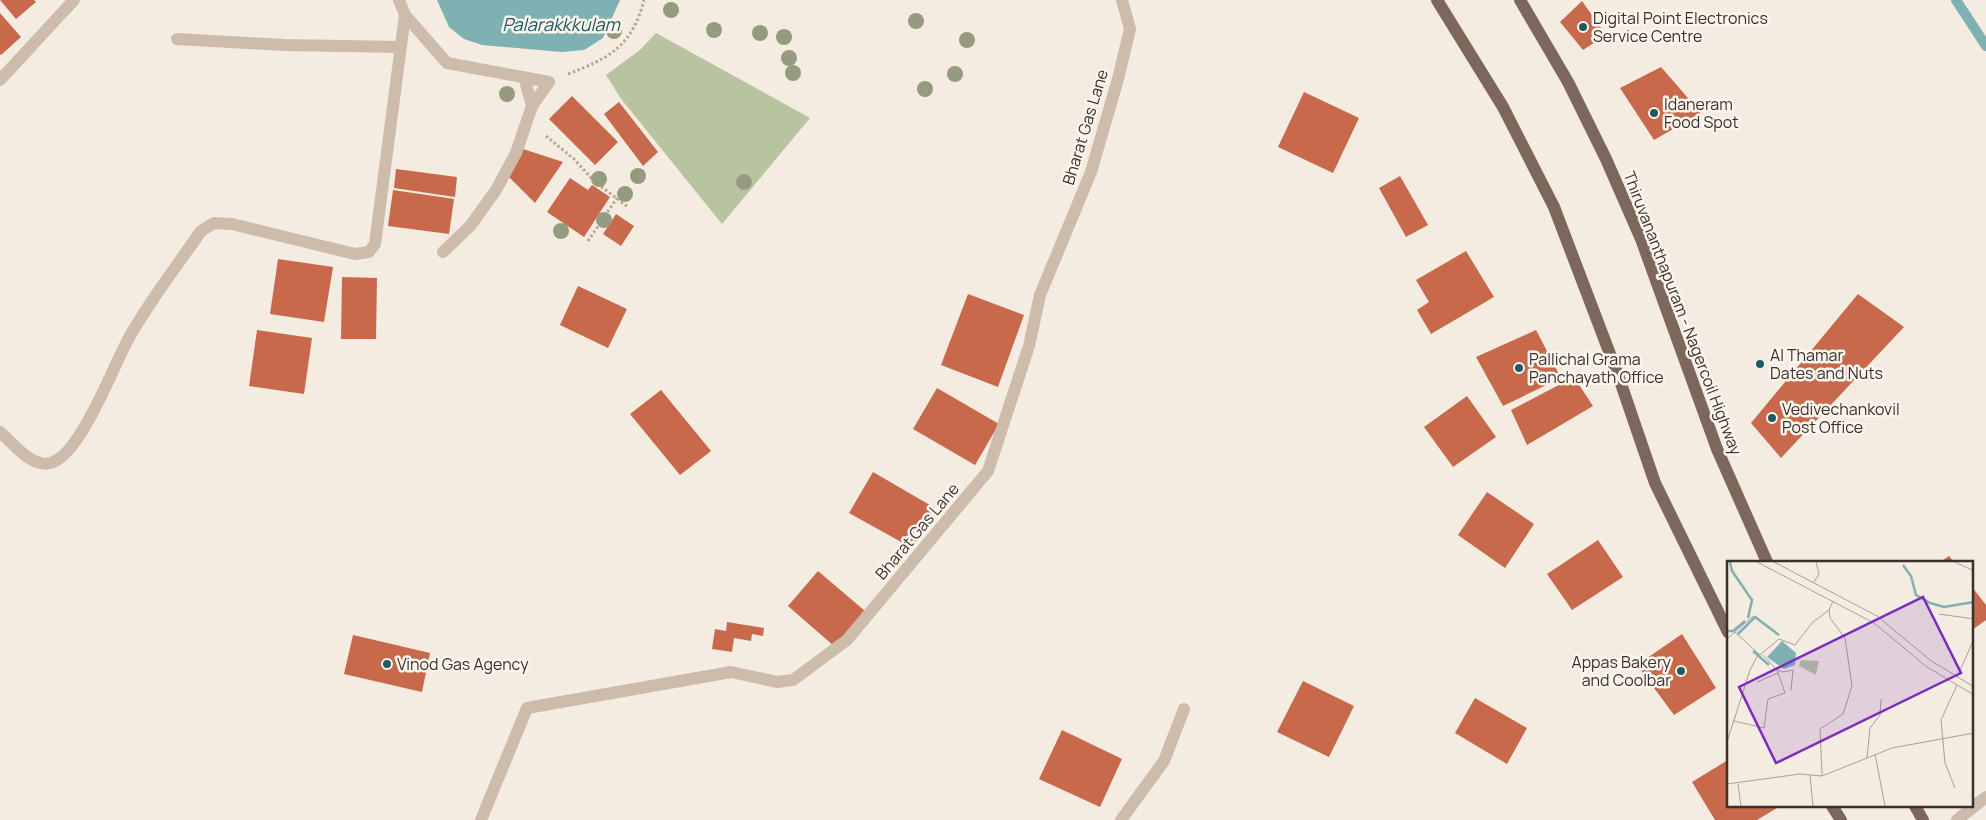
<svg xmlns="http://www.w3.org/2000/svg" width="1986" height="820" font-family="Manrope,sans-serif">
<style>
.green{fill:#b8c4a0}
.water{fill:#7fb0b2}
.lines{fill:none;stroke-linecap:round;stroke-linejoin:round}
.stream{stroke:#7fb0b2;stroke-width:10}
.building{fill:#c8694b}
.path{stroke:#b9a596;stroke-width:3;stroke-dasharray:2.5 2.5;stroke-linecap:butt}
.street{stroke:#cdbbac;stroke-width:12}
.primary{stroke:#7d675c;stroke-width:12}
.tree{fill:#969b7f}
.poi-dot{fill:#1f5a5e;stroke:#fbf5ee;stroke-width:2}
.labels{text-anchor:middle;stroke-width:5;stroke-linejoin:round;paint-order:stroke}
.poi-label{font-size:16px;fill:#3b302b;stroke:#fbf5ee;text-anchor:start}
.street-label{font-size:16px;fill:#3b302b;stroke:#fbf5ee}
.water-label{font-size:18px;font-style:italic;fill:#1f5a5e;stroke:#fbf5ee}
.inset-river{fill:none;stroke:#7fb0b2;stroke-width:2.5}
.inset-road{fill:none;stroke:#aaa098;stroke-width:1}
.view{fill:#7b2cbf;fill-opacity:0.15;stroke:#7b2cbf;stroke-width:2.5}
.inset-edge{fill:none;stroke:#3b302b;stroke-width:2.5}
</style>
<rect width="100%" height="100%" fill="#f4ebe1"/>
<path class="green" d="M 656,33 L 810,118 L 722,224 L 622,100 L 606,75 L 640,50 Z"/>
<path class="water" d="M 437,0 L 620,0 L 603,38 L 584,50 L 562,52 L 482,45 L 464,39 L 449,27 Z"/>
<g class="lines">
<path class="stream" d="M 1956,0 L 1986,46"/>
</g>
<path class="building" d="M 0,0 L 34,0 L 36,2 L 16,19 Z
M 1582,1 L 1606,35 L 1583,50 L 1560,22 Z
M 0,13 L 21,37 L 1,55 L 0,54 Z
M 1661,67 L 1701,113 L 1654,140 L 1620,88 Z
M 1304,92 L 1359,118 L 1333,173 L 1278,147 Z
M 572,96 L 618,142 L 595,165 L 549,119 Z
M 619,102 L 658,152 L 643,166 L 604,114 Z
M 523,149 L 563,162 L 535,203 L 508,176 Z
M 396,169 L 457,177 L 455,197 L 394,188 Z
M 1400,176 L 1428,225 L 1406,237 L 1379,188 Z
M 570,178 L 588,190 L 592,185 L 610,197 L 584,237 L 547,212 Z
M 393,190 L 454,199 L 449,234 L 388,226 Z
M 616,214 L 634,226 L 621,246 L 603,234 Z
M 1466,251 L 1494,297 L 1431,334 L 1417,310 L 1429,302 L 1416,280 Z
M 278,259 L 333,267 L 324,322 L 270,314 Z
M 342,277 L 377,278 L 376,339 L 341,339 Z
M 578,286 L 627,309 L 608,348 L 560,325 Z
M 968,294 L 1024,315 L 998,387 L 941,365 Z
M 1858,294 L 1904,327 L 1781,458 L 1751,423 Z
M 257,330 L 312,338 L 304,394 L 249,386 Z
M 1536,330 L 1561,378 L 1503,406 L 1476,357 Z
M 1574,377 L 1593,406 L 1527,445 L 1511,410 Z
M 937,388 L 999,424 L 975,465 L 913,429 Z
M 661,390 L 711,451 L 680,475 L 630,414 Z
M 1467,396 L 1496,437 L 1453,467 L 1424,427 Z
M 873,472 L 935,508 L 912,548 L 849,513 Z
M 1487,492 L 1534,524 L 1505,568 L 1458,535 Z
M 1598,540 L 1623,577 L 1572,610 L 1547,574 Z
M 1949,556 L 1954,562 L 1940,562 Z
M 818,571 L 865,611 L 834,646 L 788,606 Z
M 1972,587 L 1986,605 L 1986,620 L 1972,630 Z
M 727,622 L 764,628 L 763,636 L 752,634 L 751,641 L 734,638 L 732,652 L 712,649 L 715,629 L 726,631 Z
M 1682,634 L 1716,688 L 1674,715 L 1637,665 Z
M 353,635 L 430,653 L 422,692 L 344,674 Z
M 1303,681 L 1354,706 L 1329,757 L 1277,732 Z
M 1475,698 L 1527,728 L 1507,764 L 1455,733 Z
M 1062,730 L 1122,759 L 1100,807 L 1039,779 Z
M 1728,760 L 1728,806 L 1776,806 L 1777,808 L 1757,820 L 1715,820 L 1692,782 Z"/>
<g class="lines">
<path class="path" d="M 568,74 C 610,58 632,46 644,0
M 546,136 L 574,159 L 594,181 L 628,207
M 588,241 L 617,198"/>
<path class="street" d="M 399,0 L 405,15 L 447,63 L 549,82 L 532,106 L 516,153 L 496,190 L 471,225 L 443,252
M 177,39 L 284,45 L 401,47
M 524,77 L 532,106
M 0,80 L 74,0
M 0,432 C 13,443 31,468 50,463 C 81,456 114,363 130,336 C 150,300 177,266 201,231 L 214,223 L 232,224 L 355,254 L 369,252 L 375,244 L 405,15
M 481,820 L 527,708 L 731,672 L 777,682 L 793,680 L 847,640 L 988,471 L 1029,346 L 1040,295 L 1091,172 L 1118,79 L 1130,29 L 1122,0
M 1121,820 L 1164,761 L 1184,709
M 1957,820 L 1986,797"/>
<path class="primary" d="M 1437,0 L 1503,107 L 1554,207 L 1618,375 L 1655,483 L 1728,632
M 1520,0 L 1568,82 L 1606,159 L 1641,239 L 1717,449 L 1767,562
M 1832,806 L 1841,820
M 1915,806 L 1923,820"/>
</g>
<g class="tree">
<circle cx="671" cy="10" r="8"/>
<circle cx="916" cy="21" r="8"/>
<circle cx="714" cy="30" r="8"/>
<circle cx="614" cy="31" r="8"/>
<circle cx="760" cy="33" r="8"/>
<circle cx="784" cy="37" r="8"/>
<circle cx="967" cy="40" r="8"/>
<circle cx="789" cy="58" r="8"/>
<circle cx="793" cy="73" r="8"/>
<circle cx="955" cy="74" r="8"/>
<circle cx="925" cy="89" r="8"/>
<circle cx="507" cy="94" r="8"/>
<circle cx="638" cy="176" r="8"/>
<circle cx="599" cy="179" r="8"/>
<circle cx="744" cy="182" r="8"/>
<circle cx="625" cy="194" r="8"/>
<circle cx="604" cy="220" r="8"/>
<circle cx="561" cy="231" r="8"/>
</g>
<g class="poi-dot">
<circle cx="1583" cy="27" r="5"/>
<circle cx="1654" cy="113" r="5"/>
<circle cx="1760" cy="364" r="5"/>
<circle cx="1519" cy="368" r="5"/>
<circle cx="1772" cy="418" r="5"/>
<circle cx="387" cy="664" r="5"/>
<circle cx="1681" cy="671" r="5"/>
</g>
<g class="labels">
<g class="poi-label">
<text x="1593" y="24">Digital Point Electronics<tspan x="1593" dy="18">Service Centre</tspan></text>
<text x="1664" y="110">Idaneram<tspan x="1664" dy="18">Food Spot</tspan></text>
<text x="1770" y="361">Al Thamar<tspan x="1770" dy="18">Dates and Nuts</tspan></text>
<text x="1529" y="365">Pallichal Grama<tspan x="1529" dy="18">Panchayath Office</tspan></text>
<text x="1782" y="415">Vedivechankovil<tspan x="1782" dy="18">Post Office</tspan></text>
<text x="1671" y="668" text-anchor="end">Appas Bakery<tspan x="1671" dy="18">and Coolbar</tspan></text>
<text x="397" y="670">Vinod Gas Agency</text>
</g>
<g class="street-label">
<text transform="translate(1085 127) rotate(-73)" y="6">Bharat Gas Lane</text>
<text transform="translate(1683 313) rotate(69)" y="6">Thiruvananthapuram - Nagercoil Highway</text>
<text transform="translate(917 531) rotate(-50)" y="6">Bharat Gas Lane</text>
</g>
<g class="water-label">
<text x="561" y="31">Palarakkkulam</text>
</g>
</g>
<g transform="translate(1727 561)">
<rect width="246" height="246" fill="#f4ebe1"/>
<path d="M 74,99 L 92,100 L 89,114 L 72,105 Z" fill="#b8c4a0"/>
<path d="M 55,80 L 69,92 L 68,104 L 57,108 L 40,96 Z" fill="#7fb0b2"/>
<path class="inset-river" d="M 3,1 L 5,10 L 25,39 L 21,57M 176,4 L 184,15 L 189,34 L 203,42 L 217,46 L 247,41M 0,70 L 6,70 L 18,60M 11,73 L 28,56 L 52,74M 26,90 L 42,104"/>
<path class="inset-road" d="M 30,1 L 147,62 L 200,106 L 247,134M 47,1 L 150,55 L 203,99 L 247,126M 228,1 L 247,10M 87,21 L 92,13 L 89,1M 212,53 L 247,58M 8,71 L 26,55M 0,78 L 8,71 L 33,94 L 52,78 L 68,84 L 86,61 L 102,49 L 106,40M 36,94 L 50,109 L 56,111 L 66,109 L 64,129M 230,116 L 247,78M 30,121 L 51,112M 7,160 L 37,167 L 41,138 L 58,132 L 50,109M 0,181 L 23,109 L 31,94M 148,193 L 158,245M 140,197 L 143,167 L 153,154 L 154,138M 83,214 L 86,245M 95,215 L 93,168 L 116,153 L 125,125 L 118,77 L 103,57 L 102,49M 0,223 L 73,213 L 95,215 L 165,187 L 247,172M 11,223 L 14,245M 228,227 L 218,202 L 214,159 L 230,124"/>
<path class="view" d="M 196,36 L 234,112 L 49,202 L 12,126 Z"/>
<rect width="246" height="246" class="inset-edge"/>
</g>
</svg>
